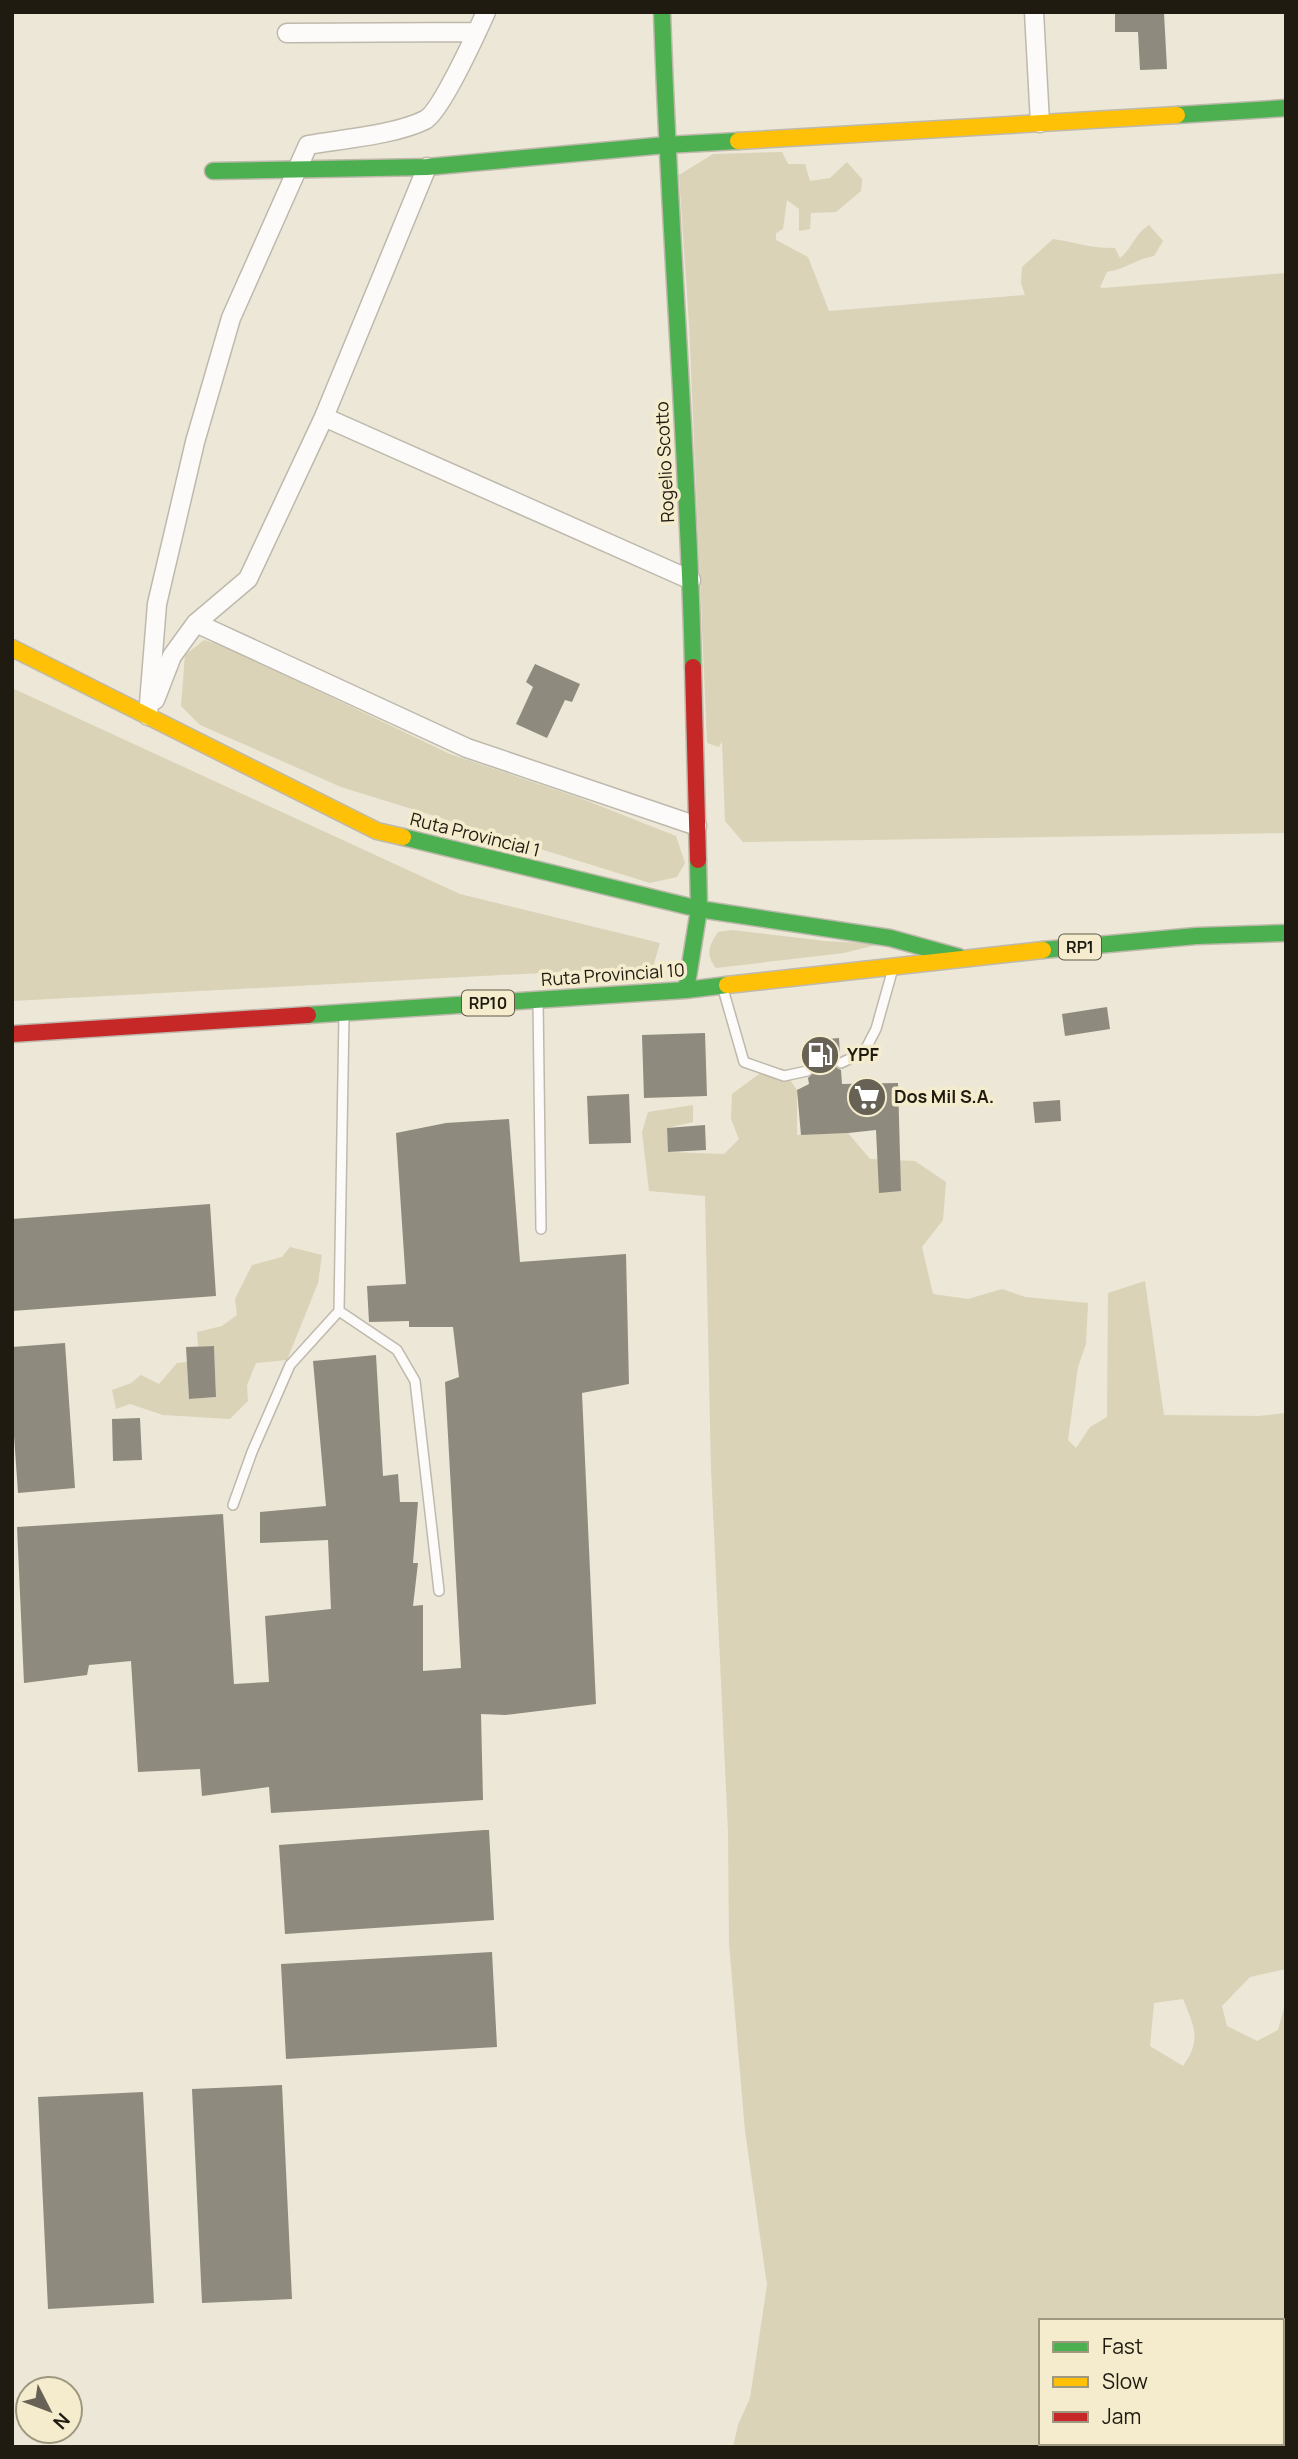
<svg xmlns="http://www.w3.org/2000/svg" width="1298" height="2459" font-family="Manrope,sans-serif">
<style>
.green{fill:#dad3b8;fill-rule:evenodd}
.building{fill:#8e8b7e}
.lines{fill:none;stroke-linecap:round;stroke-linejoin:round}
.lane-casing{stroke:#beb9ac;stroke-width:12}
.street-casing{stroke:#beb9ac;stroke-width:21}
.fast-casing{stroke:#beb9ac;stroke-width:19}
.slow-casing{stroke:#beb9ac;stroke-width:19}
.jam-casing{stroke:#beb9ac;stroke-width:19}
.lane{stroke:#fcfbf9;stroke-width:9}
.street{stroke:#fcfbf9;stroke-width:18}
.fast{stroke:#4caf50;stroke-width:16}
.slow{stroke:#ffc107;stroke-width:16}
.jam{stroke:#c62828;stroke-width:16}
.labels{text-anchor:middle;stroke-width:7;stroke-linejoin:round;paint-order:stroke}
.shield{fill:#f5eccd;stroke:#5f5a49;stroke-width:2}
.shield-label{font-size:16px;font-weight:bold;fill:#1f1b10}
.street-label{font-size:18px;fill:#1f1b10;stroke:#f5eccd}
.poi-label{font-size:18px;font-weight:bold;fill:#1f1b10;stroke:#f5eccd;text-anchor:start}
</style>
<rect width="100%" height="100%" fill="#ece7d6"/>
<path class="green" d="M 782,152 L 788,164 L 805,164 L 810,181 L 830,178 L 847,162 L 862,179 L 861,191 L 836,212 L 811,213 L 810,229 L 799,231 L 799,209 L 787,200 L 783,229 L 776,233 L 776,240 L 808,257 L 829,311 L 1025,295 L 1021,283 L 1022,267 L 1053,239 C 1074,242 1093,249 1115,248 L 1120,258 C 1134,246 1133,236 1149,225 L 1163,241 L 1154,256 C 1137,259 1125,269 1107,272 L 1100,287 L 1103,288 L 1286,273 L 1286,833 L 743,842 L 725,821 L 722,741 L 719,747 L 707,743 L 689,324 L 679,175 L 713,154 Z
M 204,640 L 222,645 L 450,754 L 580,798 L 676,836 L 685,863 L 677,877 L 650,883 L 341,787 L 200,725 L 181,706 L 185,655 Z
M 12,688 L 460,894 L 660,943 L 653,967 L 12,1001 Z
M 732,930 L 825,941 L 880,944 L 844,953 L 716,968 C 705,954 709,946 718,932 Z
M 782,1068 L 797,1090 L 797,1135 L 848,1133 L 870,1159 L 915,1161 L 946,1182 L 943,1220 L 922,1247 L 933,1294 L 968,1299 L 1002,1289 L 1025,1297 L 1088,1303 L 1086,1344 L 1078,1367 L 1068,1440 L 1076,1448 L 1090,1427 L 1107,1417 L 1108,1293 L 1145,1281 L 1164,1415 L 1259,1416 L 1286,1413 L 1286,1969 L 1250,1977 L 1222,2006 L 1227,2026 L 1257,2041 L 1278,2030 L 1286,2000 L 1286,2447 L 1204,2447 L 1207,2443 L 1282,2443 L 1282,2321 L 1041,2321 L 1041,2443 L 1148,2443 L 1144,2447 L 733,2447 L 738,2425 L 750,2398 L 767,2285 L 745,2131 L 729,1944 L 728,1831 L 711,1469 L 705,1196 L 649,1191 L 642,1132 L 648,1112 L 693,1105 L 693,1122 L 667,1128 L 669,1152 L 724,1154 L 739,1139 L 731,1119 L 732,1094 L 763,1071 ZM 1183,1999 C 1194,2026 1202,2040 1183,2066 L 1150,2046 L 1154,2003 Z
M 290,1247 L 322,1255 L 318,1283 L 287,1360 L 256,1363 L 247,1385 L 248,1401 L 230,1419 L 163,1415 L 130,1404 L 116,1409 L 112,1390 L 131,1383 L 141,1375 L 159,1384 L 177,1363 L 187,1362 L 189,1399 L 216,1397 L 214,1346 L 198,1346 L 197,1332 L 222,1326 L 237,1315 L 235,1299 L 252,1265 L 282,1257 Z"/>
<path class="building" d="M 1115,12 L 1164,13 L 1167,69 L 1140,70 L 1138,32 L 1115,32 Z
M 535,664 L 580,684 L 572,702 L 565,700 L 547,738 L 516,724 L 533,687 L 526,682 Z
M 1107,1007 L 1110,1029 L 1065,1036 L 1062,1014 Z
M 705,1033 L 707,1096 L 644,1098 L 642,1035 Z
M 839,1038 L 840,1056 L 834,1063 L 837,1068 L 841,1070 L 842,1084 L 898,1083 L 901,1191 L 879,1193 L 876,1130 L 848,1133 L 801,1135 L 797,1090 L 809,1084 L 808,1078 L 814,1072 L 813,1067 L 807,1064 L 805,1041 Z
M 629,1094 L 631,1143 L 589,1144 L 587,1096 Z
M 1060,1100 L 1061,1121 L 1035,1123 L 1033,1102 Z
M 509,1119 L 520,1262 L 626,1254 L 629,1384 L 582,1393 L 596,1704 L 505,1715 L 481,1714 L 483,1800 L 271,1813 L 269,1787 L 202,1796 L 200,1769 L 138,1772 L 131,1661 L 89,1665 L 87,1675 L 24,1683 L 17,1527 L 223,1514 L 234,1684 L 269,1682 L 265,1616 L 331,1609 L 328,1540 L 260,1543 L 260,1512 L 326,1506 L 313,1361 L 376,1355 L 383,1476 L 398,1474 L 400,1502 L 418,1502 L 413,1563 L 418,1563 L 413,1606 L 423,1605 L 423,1671 L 461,1668 L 445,1382 L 459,1377 L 453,1327 L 409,1327 L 409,1321 L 369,1322 L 367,1286 L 406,1284 L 396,1133 L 446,1123 Z
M 705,1125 L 706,1150 L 668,1152 L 667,1128 Z
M 210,1204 L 216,1296 L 12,1311 L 12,1219 Z
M 65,1343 L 75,1488 L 18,1493 L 12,1407 L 12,1347 Z
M 214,1346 L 216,1397 L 189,1399 L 186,1347 Z
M 140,1418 L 142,1460 L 113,1461 L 112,1419 Z
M 484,1830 L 489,1830 L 494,1920 L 285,1934 L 279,1845 Z
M 492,1952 L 497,2047 L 286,2059 L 281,1964 Z
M 282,2085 L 292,2299 L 202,2303 L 192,2089 Z
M 143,2092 L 154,2303 L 48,2309 L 38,2097 Z"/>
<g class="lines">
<g class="lane-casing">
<path id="lane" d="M 723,989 L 744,1062 L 784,1076 L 807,1071
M 538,1001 L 541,1229
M 841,1063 L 864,1052 L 876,1029 L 892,972
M 339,1311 L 397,1350 L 415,1381 L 439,1591
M 233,1505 L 252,1452 L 290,1365 L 339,1311 L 344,1014"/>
</g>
<g class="street-casing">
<path id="street" d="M 1034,12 L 1040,123
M 287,33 L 477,32
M 324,417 L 691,580
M 196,623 L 467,748 L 697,826
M 155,700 L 172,656 L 196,623 L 248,579 L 324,417 L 427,167
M 148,716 L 157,604 L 195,442 L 231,318 L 308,145 C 341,139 395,135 425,120 C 441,112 477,32 486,12"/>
</g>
<g class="fast-casing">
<path id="fast" d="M 662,12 C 669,231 688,449 693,667
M 1177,115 L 1286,108
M 213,171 L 427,167 L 666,145 L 738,141
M 403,837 L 699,909 L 890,938 L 959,957
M 1043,950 L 1196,936 L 1286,933
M 686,990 L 699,909 L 698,860
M 308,1015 L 686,990 L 727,985"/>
</g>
<g class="slow-casing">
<path id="slow" d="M 738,141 L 1177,115
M 12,648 L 377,831 L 403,837
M 727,985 L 1043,950"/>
</g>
<g class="jam-casing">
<path id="jam" d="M 693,667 L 698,860
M 12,1034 L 308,1015"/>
</g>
<use href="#lane" class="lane"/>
<use href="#street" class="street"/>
<use href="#fast" class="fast"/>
<use href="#slow" class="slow"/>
<use href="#jam" class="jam"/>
</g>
<defs>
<g id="fuel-disc" transform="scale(2.0125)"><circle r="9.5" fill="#676255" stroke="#f5eccd"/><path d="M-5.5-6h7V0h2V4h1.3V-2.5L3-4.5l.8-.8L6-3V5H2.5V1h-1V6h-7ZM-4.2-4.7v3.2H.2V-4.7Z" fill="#fff"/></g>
<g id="supermarket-disc" transform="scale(2.0125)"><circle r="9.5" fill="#676255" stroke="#f5eccd"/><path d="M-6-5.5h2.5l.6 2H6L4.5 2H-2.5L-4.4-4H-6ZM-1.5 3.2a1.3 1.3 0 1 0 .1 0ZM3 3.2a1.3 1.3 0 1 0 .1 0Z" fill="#fff"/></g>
</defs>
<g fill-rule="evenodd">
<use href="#fuel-disc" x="820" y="1055"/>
<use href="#supermarket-disc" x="867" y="1097"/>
</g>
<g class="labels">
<g class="shield">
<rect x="1059" y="934.5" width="42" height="25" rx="5"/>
<rect x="462" y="990.5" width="52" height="25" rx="5"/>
</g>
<g class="shield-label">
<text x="1080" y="953">RP1</text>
<text x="488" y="1009">RP10</text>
</g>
<g class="street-label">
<text transform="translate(665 462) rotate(-93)" y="6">Rogelio Scotto</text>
<text transform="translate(475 835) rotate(14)" y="6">Ruta Provincial 1</text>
<text transform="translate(613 975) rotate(-4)" y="6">Ruta Provincial 10</text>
</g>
<g class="poi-label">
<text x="847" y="1061">YPF</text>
<text x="894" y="1103">Dos Mil S.A.</text>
</g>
</g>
<rect width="1298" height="2459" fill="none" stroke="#1f1b10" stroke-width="28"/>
<rect x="1039" y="2319" width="245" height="126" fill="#f5eccd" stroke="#9f9881" stroke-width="2"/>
<rect x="1053" y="2342" width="35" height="10" fill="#4caf50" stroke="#9f9881" stroke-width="2"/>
<text x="1102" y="2354" font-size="21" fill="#1f1b10">Fast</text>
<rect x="1053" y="2377" width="35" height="10" fill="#ffc107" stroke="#9f9881" stroke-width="2"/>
<text x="1102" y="2389" font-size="21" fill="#1f1b10">Slow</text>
<rect x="1053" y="2412" width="35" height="10" fill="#c62828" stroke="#9f9881" stroke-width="2"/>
<text x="1102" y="2424" font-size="21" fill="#1f1b10">Jam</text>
<g transform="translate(49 2410) rotate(132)"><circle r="33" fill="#f5eccd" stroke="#9f9881" stroke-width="2"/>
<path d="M0-5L12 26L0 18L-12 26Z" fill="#676255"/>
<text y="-10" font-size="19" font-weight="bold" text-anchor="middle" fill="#1f1b10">N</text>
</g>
</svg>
